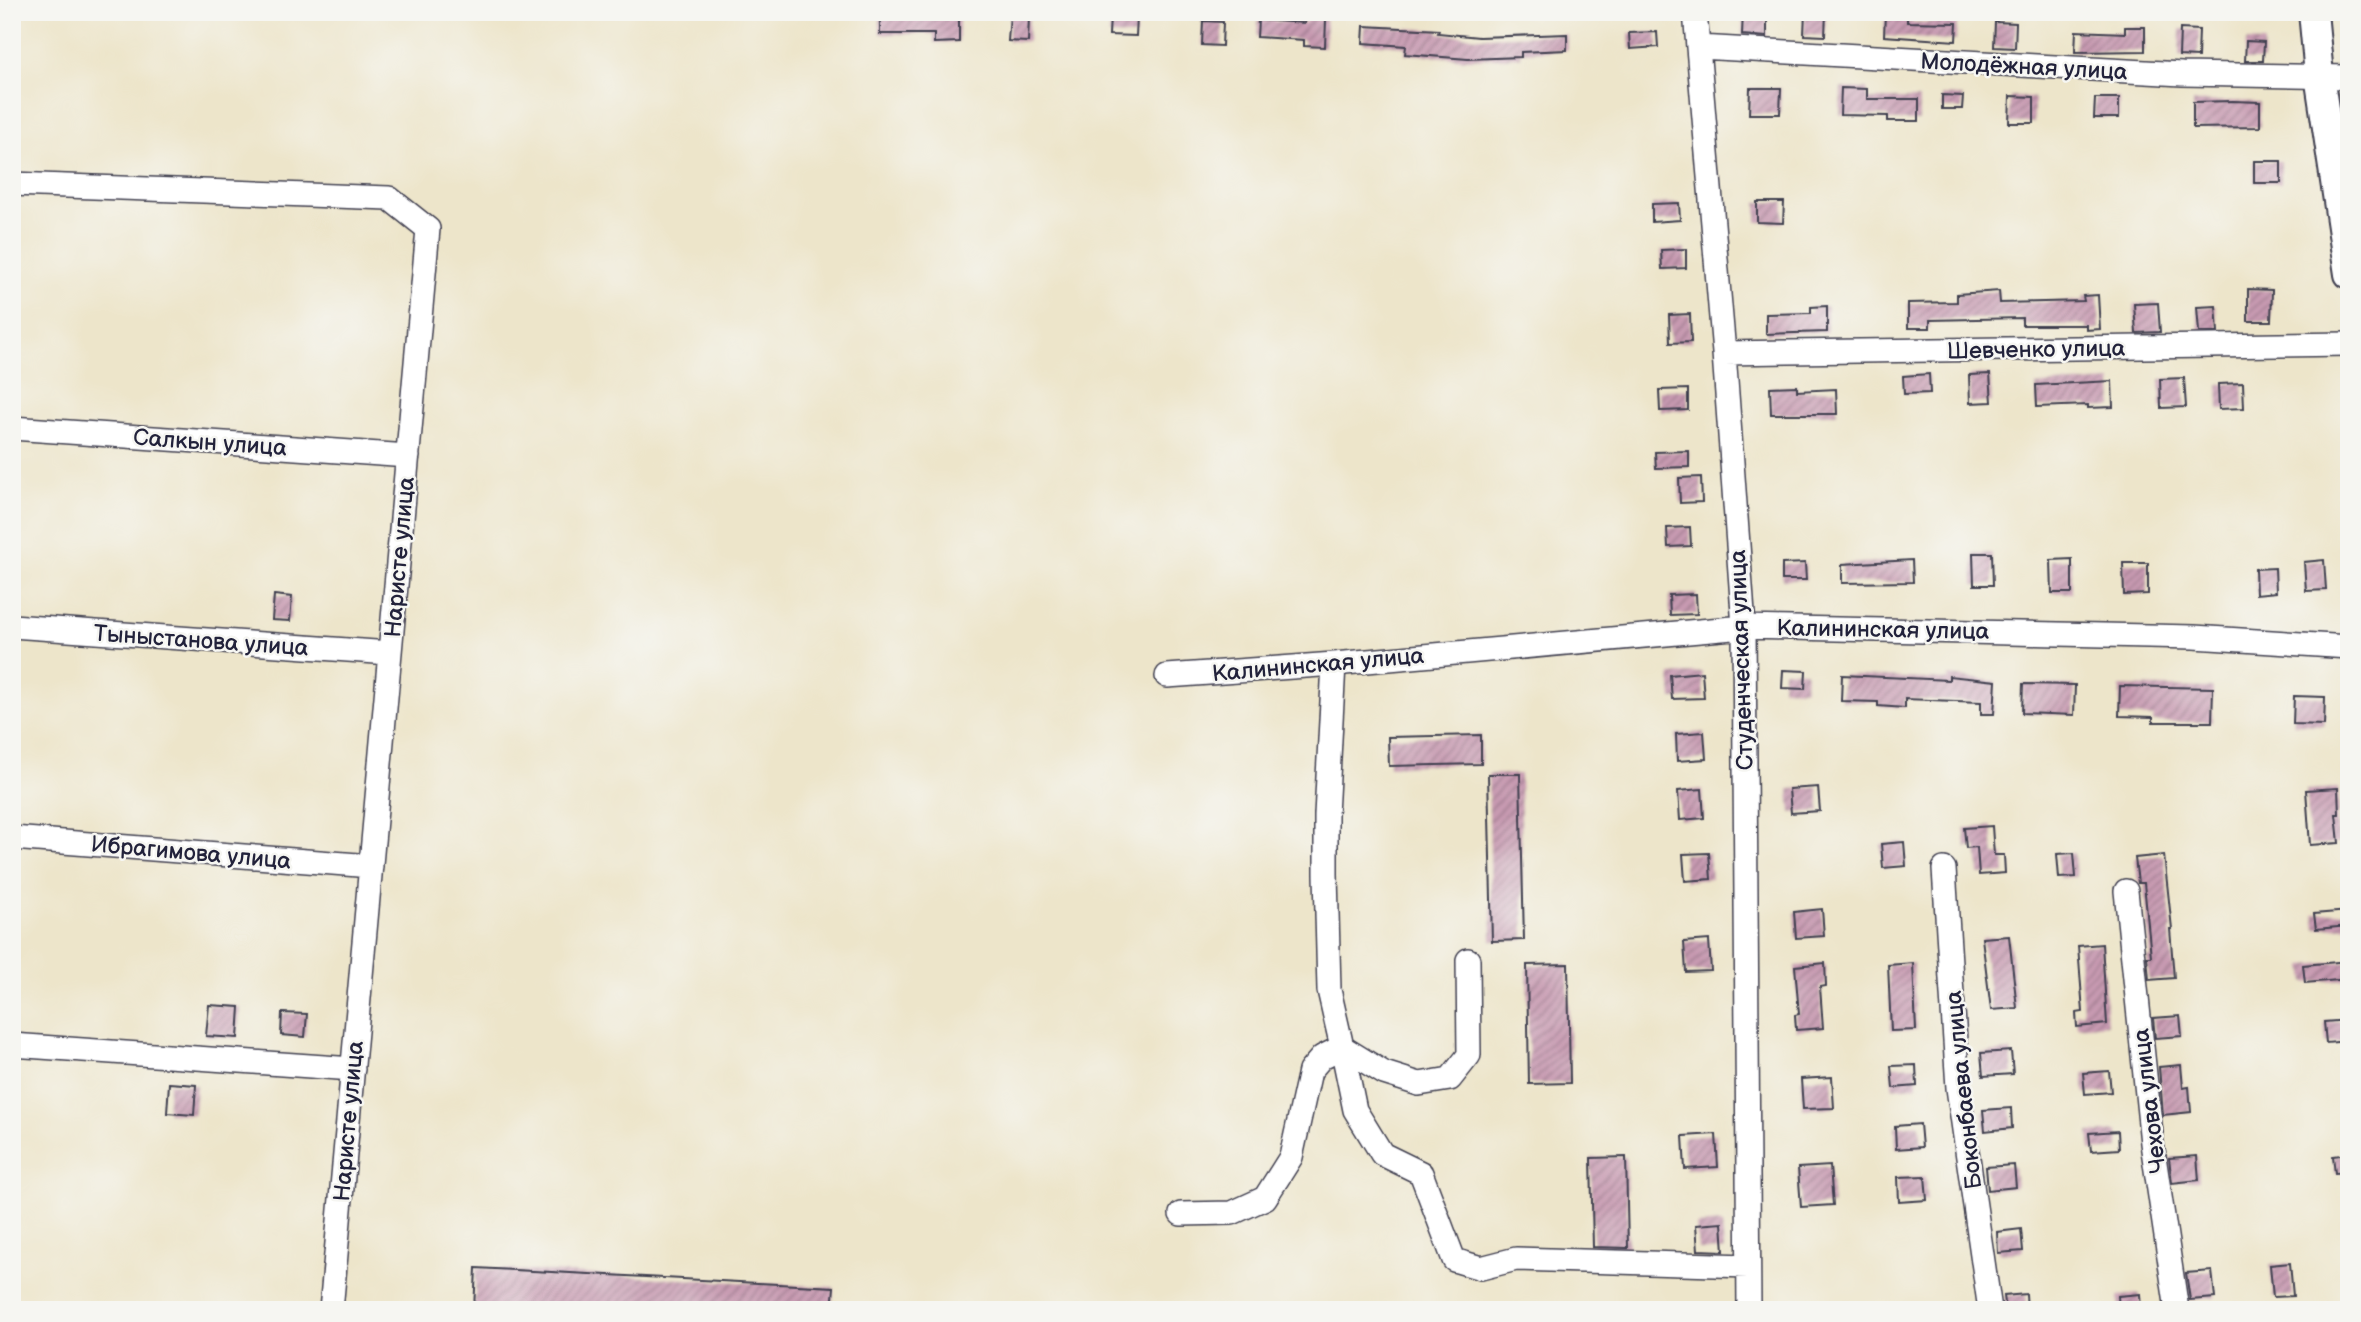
<svg xmlns="http://www.w3.org/2000/svg" width="2361" height="1322" font-family="'Balsamiq Sans',sans-serif">
<style>
.building{fill:url(#building-hatch)}
.lines{fill:none;stroke-linecap:round;stroke-linejoin:round}
.minor-casing{stroke:#403f50;stroke-width:26}
.tertiary-casing{stroke:#403f50;stroke-width:32}
.minor{stroke:#fff;stroke-width:23}
.tertiary{stroke:#fff;stroke-width:28}
.labels{text-anchor:middle;stroke-width:5;stroke-linejoin:round;paint-order:stroke}
.street-label{font-size:23px;fill:#22223b;stroke:#f6f6f2}
</style>
<defs>
<pattern id="building-hatch" width="6" height="6" patternUnits="userSpaceOnUse" patternTransform="scale(1.75)"><rect width="6" height="6" fill="#c79ab1"/><path d="M-1 1l2-2M0 6l6-6M5 7l2-2" fill="none" stroke="#a17d91"/></pattern>
</defs>
<rect width="100%" height="100%" fill="#f6f6f2"/>
<filter id="ink" filterUnits="userSpaceOnUse"><feTurbulence type="fractalNoise" baseFrequency=".0143" numOctaves="2"/><feDisplacementMap in="SourceGraphic" scale="14" xChannelSelector="R" yChannelSelector="G"/><feConvolveMatrix kernelMatrix="1 2 1 2 8 2 1 2 1" color-interpolation-filters="sRGB"/></filter>
<filter id="wash" filterUnits="userSpaceOnUse"><feTurbulence type="fractalNoise" baseFrequency=".00686" numOctaves="4" result="noise"/><feDisplacementMap in="SourceGraphic" scale="28" xChannelSelector="R" yChannelSelector="G"/><feGaussianBlur stdDeviation="1.57" result="paint"/><feColorMatrix in="noise" values="0 0 0 0 0 0 0 0 0 0 0 0 0 0 0 0 0 1.4 0 .05"/><feComposite in="paint" operator="in"/></filter>
<g filter="url(#wash)">
<rect width="100%" height="100%" fill="#ede5ca"/>
<g id="blocks">
<path class="building" d="M 880,12 L 959,14 L 959,42 L 934,43 L 934,34 L 880,34 Z
M 1743,12 L 1767,13 L 1767,37 L 1742,35 Z
M 1805,12 L 1826,12 L 1825,36 L 1804,35 Z
M 1885,14 L 1907,14 L 1907,22 L 1957,23 L 1956,41 L 1884,36 Z
M 1010,15 L 1029,16 L 1028,42 L 1008,41 Z
M 1110,16 L 1137,17 L 1136,36 L 1109,35 Z
M 1306,18 L 1326,19 L 1325,47 L 1304,46 L 1304,40 L 1257,37 L 1258,20 L 1305,23 Z
M 1203,21 L 1223,22 L 1222,46 L 1202,45 Z
M 1995,22 L 2016,23 L 2015,48 L 1994,47 Z
M 1364,26 L 1439,30 L 1438,33 L 1479,37 L 1567,34 L 1567,50 L 1521,52 L 1521,57 L 1468,59 L 1405,54 L 1406,46 L 1363,43 Z
M 2125,27 L 2145,27 L 2145,51 L 2075,52 L 2076,31 L 2125,33 Z
M 2180,29 L 2199,30 L 2198,57 L 2179,56 Z
M 1657,32 L 1658,47 L 1630,49 L 1629,33 Z
M 2246,41 L 2264,42 L 2263,61 L 2245,61 Z
M 1750,88 L 1781,88 L 1780,114 L 1749,114 Z
M 1841,88 L 1867,89 L 1867,99 L 1919,99 L 1919,121 L 1888,121 L 1888,116 L 1840,115 Z
M 1942,95 L 1963,96 L 1962,109 L 1942,109 Z
M 2010,96 L 2034,97 L 2034,123 L 2009,123 Z
M 2095,98 L 2119,98 L 2119,118 L 2094,118 Z
M 2233,101 L 2260,102 L 2260,127 L 2193,128 L 2193,102 Z
M 2254,161 L 2281,161 L 2281,183 L 2254,183 Z
M 1757,202 L 1784,202 L 1783,223 L 1757,222 Z
M 1679,203 L 1680,220 L 1652,222 L 1652,204 Z
M 1686,249 L 1686,268 L 1662,269 L 1661,250 Z
M 2248,289 L 2272,290 L 2271,321 L 2248,321 Z
M 1999,291 L 2000,303 L 2084,301 L 2083,296 L 2098,295 L 2100,329 L 2086,330 L 2086,325 L 2022,325 L 2022,318 L 1930,320 L 1930,328 L 1908,328 L 1908,303 L 1957,302 L 1957,294 Z
M 2158,303 L 2160,332 L 2136,333 L 2134,304 Z
M 1827,306 L 1827,332 L 1766,334 L 1766,314 L 1811,313 L 1811,307 Z
M 2216,306 L 2218,332 L 2199,332 L 2197,307 Z
M 1690,314 L 1691,342 L 1670,343 L 1669,315 Z
M 1929,374 L 1930,393 L 1904,394 L 1903,376 Z
M 1990,374 L 1992,402 L 1970,403 L 1969,375 Z
M 2184,378 L 2186,407 L 2161,408 L 2160,379 Z
M 2112,381 L 2113,407 L 2088,408 L 2088,405 L 2037,407 L 2036,385 Z
M 2243,383 L 2244,408 L 2219,409 L 2218,384 Z
M 1797,386 L 1797,391 L 1836,389 L 1837,414 L 1771,414 L 1770,387 Z
M 1688,389 L 1688,410 L 1660,411 L 1659,390 Z
M 1689,451 L 1689,467 L 1656,468 L 1655,452 Z
M 1701,477 L 1702,502 L 1680,503 L 1679,478 Z
M 1690,527 L 1691,546 L 1668,547 L 1667,528 Z
M 1973,553 L 1992,553 L 1993,585 L 1974,585 Z
M 2072,559 L 2072,593 L 2052,593 L 2051,560 Z
M 1912,560 L 1913,582 L 1842,583 L 1842,564 Z
M 2324,560 L 2326,590 L 2306,591 L 2304,562 Z
M 1805,563 L 1806,580 L 1782,580 L 1782,564 Z
M 2123,563 L 2148,563 L 2148,594 L 2124,595 Z
M 2275,568 L 2276,592 L 2256,594 L 2255,569 Z
M 1696,594 L 1697,614 L 1670,615 L 1669,595 Z
M 274,595 L 292,597 L 290,621 L 272,620 Z
M 1783,670 L 1806,671 L 1805,689 L 1782,688 Z
M 1702,672 L 1704,698 L 1672,699 L 1670,675 Z
M 1842,675 L 1949,680 L 1949,676 L 1996,681 L 1994,714 L 1981,714 L 1981,702 L 1905,699 L 1905,708 L 1878,706 L 1878,702 L 1841,701 Z
M 2023,684 L 2075,685 L 2074,715 L 2022,713 Z
M 2120,686 L 2213,688 L 2212,722 L 2153,722 L 2153,717 L 2119,716 Z
M 2294,696 L 2325,697 L 2324,725 L 2293,724 Z
M 1704,732 L 1706,759 L 1677,761 L 1676,734 Z
M 1481,735 L 1481,764 L 1389,766 L 1388,737 Z
M 1488,774 L 1520,774 L 1524,940 L 1492,941 Z
M 1818,787 L 1820,811 L 1791,813 L 1789,789 Z
M 2338,788 L 2339,814 L 2336,814 L 2339,843 L 2310,845 L 2306,790 Z
M 1702,789 L 1704,818 L 1680,820 L 1678,791 Z
M 1992,826 L 1994,855 L 2004,855 L 2005,873 L 1979,875 L 1977,847 L 1966,848 L 1964,828 Z
M 1904,842 L 1906,866 L 1883,868 L 1881,844 Z
M 1709,853 L 1711,879 L 1685,881 L 1683,854 Z
M 2074,853 L 2076,877 L 2059,878 L 2057,854 Z
M 2164,855 L 2172,929 L 2170,929 L 2174,978 L 2149,980 L 2147,957 L 2151,957 L 2144,883 L 2138,883 L 2135,858 Z
M 1822,909 L 1824,936 L 1796,938 L 1794,912 Z
M 2349,911 L 2349,926 L 2316,929 L 2314,914 Z
M 2009,936 L 2017,1008 L 1991,1010 L 1982,938 Z
M 1709,940 L 1711,971 L 1686,972 L 1684,942 Z
M 2102,944 L 2107,1024 L 2077,1027 L 2076,1013 L 2083,1012 L 2078,946 Z
M 2349,961 L 2349,979 L 2305,983 L 2303,965 Z
M 1825,963 L 1826,986 L 1820,987 L 1823,1028 L 1796,1030 L 1795,1015 L 1799,1014 L 1795,966 Z
M 1913,963 L 1916,1030 L 1891,1031 L 1888,965 Z
M 1568,964 L 1570,1083 L 1529,1084 L 1527,965 Z
M 209,1005 L 240,1007 L 238,1038 L 206,1036 Z
M 282,1013 L 307,1014 L 305,1037 L 281,1035 Z
M 2180,1016 L 2182,1036 L 2155,1038 L 2153,1018 Z
M 2349,1020 L 2349,1041 L 2326,1043 L 2324,1022 Z
M 2011,1051 L 2013,1074 L 1983,1076 L 1981,1053 Z
M 1916,1065 L 1917,1086 L 1893,1088 L 1891,1066 Z
M 2181,1065 L 2183,1088 L 2189,1087 L 2191,1112 L 2163,1115 L 2159,1067 Z
M 2109,1071 L 2111,1092 L 2085,1094 L 2083,1073 Z
M 1832,1077 L 1834,1108 L 1803,1109 L 1801,1079 Z
M 169,1083 L 196,1085 L 194,1115 L 167,1113 Z
M 2011,1108 L 2012,1128 L 1985,1131 L 1983,1110 Z
M 1920,1124 L 1922,1147 L 1896,1149 L 1895,1126 Z
M 2118,1131 L 2119,1149 L 2091,1151 L 2089,1133 Z
M 1716,1134 L 1718,1167 L 1685,1169 L 1683,1136 Z
M 2349,1154 L 2349,1172 L 2335,1173 L 2333,1156 Z
M 2197,1156 L 2199,1180 L 2172,1183 L 2169,1158 Z
M 1626,1157 L 1628,1248 L 1593,1247 L 1591,1158 Z
M 2014,1165 L 2016,1187 L 1988,1190 L 1986,1167 Z
M 1830,1166 L 1833,1205 L 1801,1207 L 1798,1168 Z
M 1925,1176 L 1927,1200 L 1899,1202 L 1898,1177 Z
M 1722,1223 L 1724,1251 L 1698,1250 L 1696,1225 Z
M 2021,1229 L 2023,1251 L 1998,1253 L 1997,1232 Z
M 2290,1263 L 2293,1296 L 2273,1297 L 2270,1265 Z
M 476,1268 L 834,1287 L 832,1310 L 474,1310 Z
M 2212,1271 L 2215,1298 L 2190,1300 L 2186,1273 Z
M 2026,1294 L 2027,1310 L 2006,1310 L 2004,1296 Z
M 2140,1294 L 2141,1310 L 2119,1310 L 2118,1296 Z"/>
</g>
</g>
<g filter="url(#ink)">
<use href="#blocks" fill-opacity="0" stroke="#403f50" stroke-width="2"/>
<g class="lines">
<g class="minor-casing">
<path id="minor" d="M 1695,12 L 1724,353 L 1744,627 L 1749,1310
M 1699,47 L 2182,74 L 2349,77
M 12,184 L 389,198 L 428,229 L 331,1310
M 1724,353 L 2349,344
M 12,428 L 408,456
M 12,626 L 390,653
M 1334,664 L 1326,815 L 1326,874 L 1329,990 L 1342,1047 L 1384,1073 L 1419,1084 L 1450,1079 L 1469,1055 L 1468,960
M 1167,676 L 1334,664 L 1744,627 L 2194,637 L 2349,647
M 12,838 L 371,866
M 1944,869 L 1958,1088 L 1990,1310
M 2126,891 L 2152,1143 L 2177,1310
M 12,1045 L 353,1069
M 1181,1214 L 1232,1213 L 1265,1198 L 1291,1157 L 1310,1071 L 1322,1057 L 1342,1047 L 1355,1110 L 1382,1154 L 1421,1173 L 1454,1260 L 1481,1268 L 1516,1259 L 1748,1266"/>
</g>
<g class="tertiary-casing">
<path id="tertiary" d="M 2313,12 L 2319,75 L 2349,274"/>
</g>
<use href="#minor" class="minor"/>
<use href="#tertiary" class="tertiary"/>
</g>
</g>
<g class="labels">
<g class="street-label">
<text transform="translate(2024 66) rotate(3)" y="8">Молодёжная улица</text>
<text transform="translate(2036 349) rotate(-1)" y="8">Шевченко улица</text>
<text transform="translate(210 442) rotate(4)" y="8">Салкын улица</text>
<text transform="translate(399 557) rotate(-85)" y="8">Наристе улица</text>
<text transform="translate(1883 629) rotate(1)" y="8">Калининская улица</text>
<text transform="translate(201 640) rotate(4)" y="8">Тыныстанова улица</text>
<text transform="translate(1741 660) rotate(-92)" y="8">Студенческая улица</text>
<text transform="translate(1318 664) rotate(-5)" y="8">Калининская улица</text>
<text transform="translate(191 852) rotate(5)" y="8">Ибрагимова улица</text>
<text transform="translate(1963 1090) rotate(-96)" y="8">Боконбаева улица</text>
<text transform="translate(2149 1101) rotate(-97)" y="8">Чехова улица</text>
<text transform="translate(348 1121) rotate(-85)" y="8">Наристе улица</text>
</g>
</g>
<rect width="2361" height="1322" fill="none" stroke="#f6f6f2" stroke-width="42"/>
</svg>
